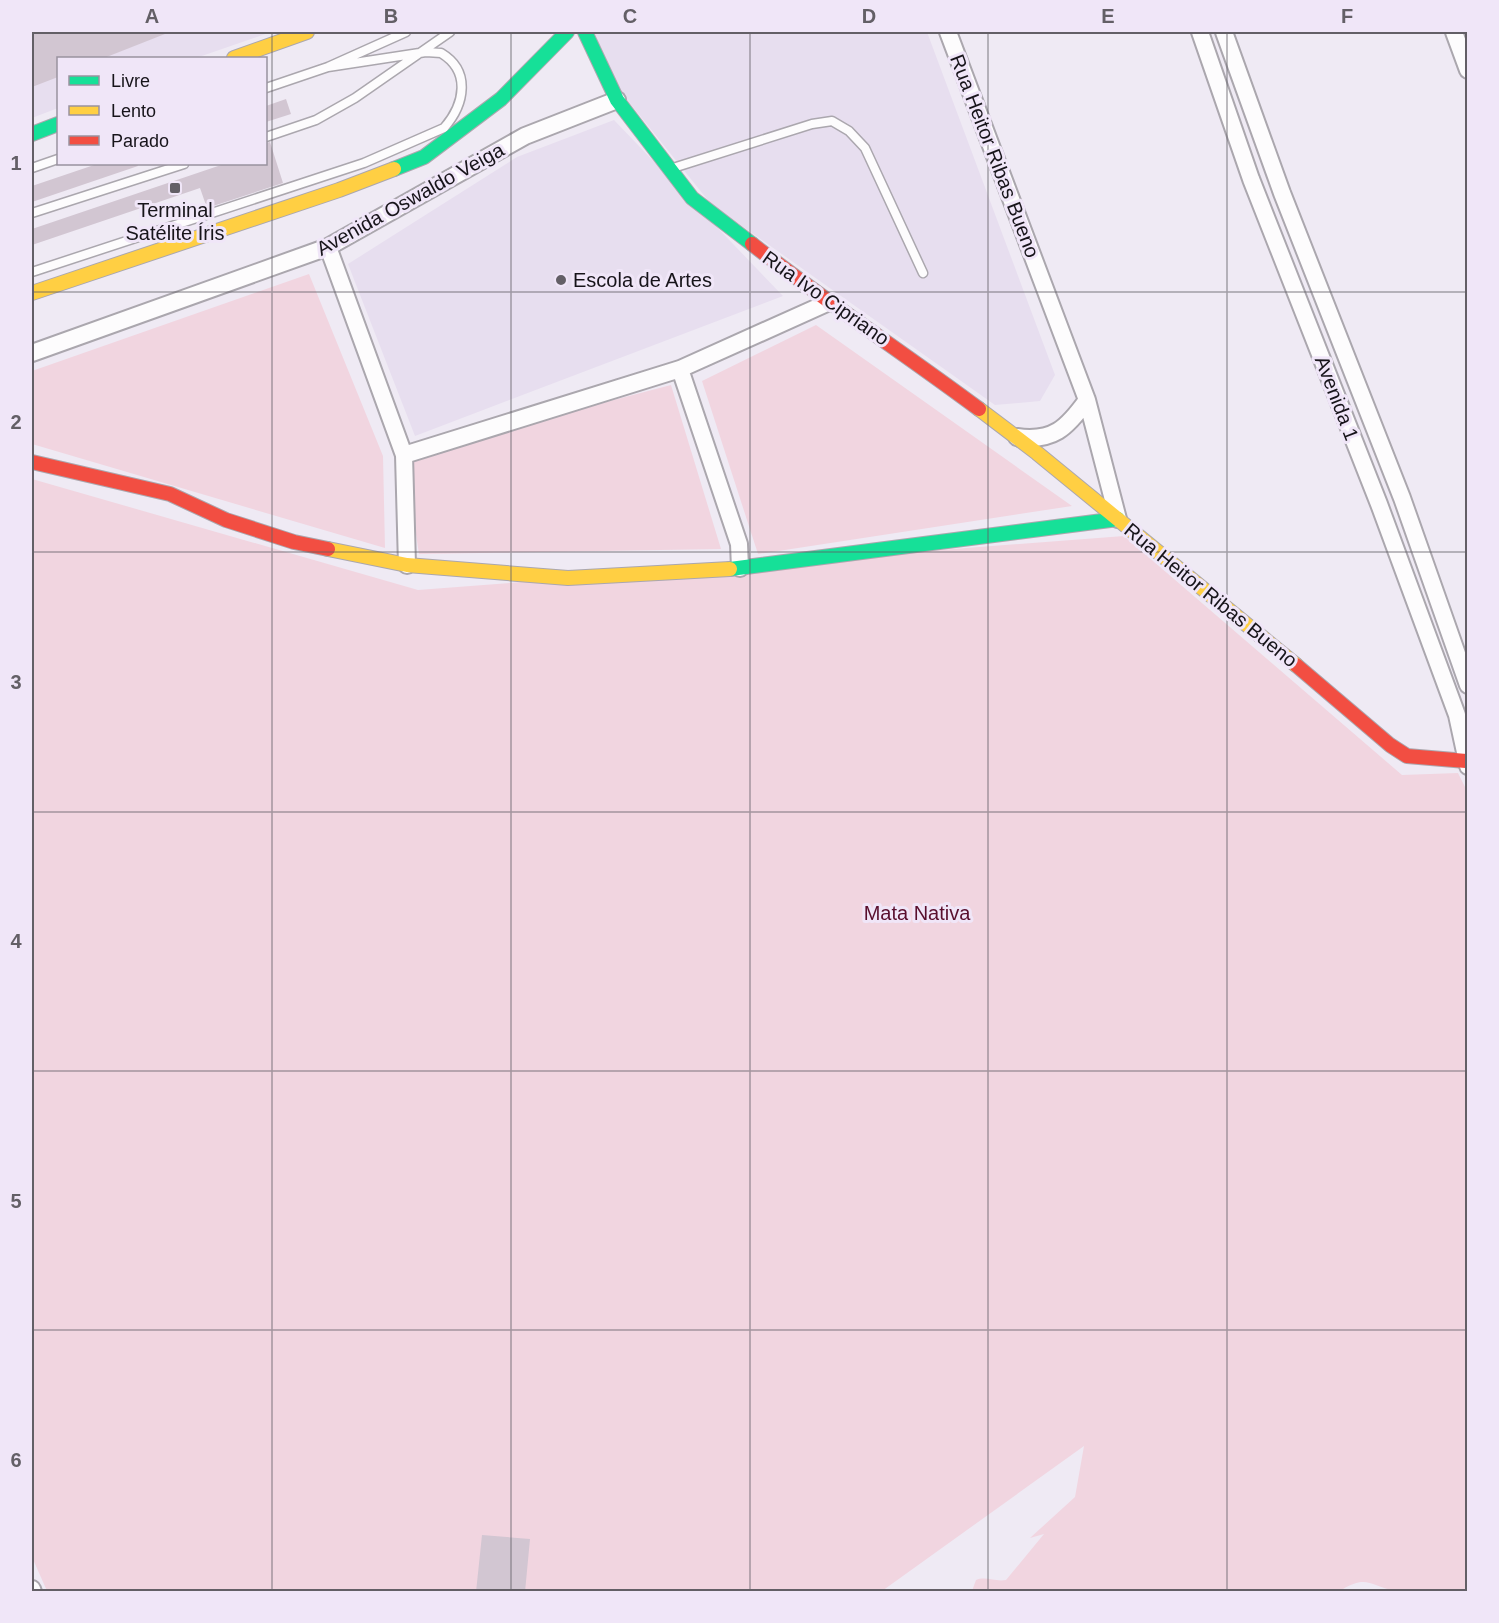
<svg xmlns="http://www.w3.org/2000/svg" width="1499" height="1623" font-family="Arial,sans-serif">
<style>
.built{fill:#e7deef}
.green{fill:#f1d5e0}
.building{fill:#d2c6d2}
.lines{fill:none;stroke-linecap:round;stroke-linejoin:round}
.lane-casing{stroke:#aba7ae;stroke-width:11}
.street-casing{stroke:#aba7ae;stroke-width:20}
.fast-casing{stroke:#aba7ae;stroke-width:16}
.slow-casing{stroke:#aba7ae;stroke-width:16}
.jam-casing{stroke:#aba7ae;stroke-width:16}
.lane{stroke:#fdfcfd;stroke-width:8}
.street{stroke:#fdfcfd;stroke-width:16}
.fast{stroke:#16e098;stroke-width:14}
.slow{stroke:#ffcf43;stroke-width:14}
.jam{stroke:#f24e42;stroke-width:14}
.grid{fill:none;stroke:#635f66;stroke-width:1.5;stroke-opacity:0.55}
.poi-dot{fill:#635f66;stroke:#f0e6f8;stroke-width:2}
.labels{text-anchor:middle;stroke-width:6;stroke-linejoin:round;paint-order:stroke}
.street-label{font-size:20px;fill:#17141a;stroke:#f0e6f8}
.poi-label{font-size:20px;fill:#17141a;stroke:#f0e6f8}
.park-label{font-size:20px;fill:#590f2e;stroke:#f0e6f8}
.neatline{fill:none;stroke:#635f66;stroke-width:2}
.grid-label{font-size:20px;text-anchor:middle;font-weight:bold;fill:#635f66}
</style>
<rect width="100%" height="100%" fill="#efeaf4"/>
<path class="built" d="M 32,32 L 271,32 L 196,58 L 58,58 L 58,108 L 32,118 Z
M 594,32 L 927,32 L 1055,375 L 1040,401 L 995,405 L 711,204 L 620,91 Z
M 614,120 L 783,296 L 415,436 L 348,264 L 517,157 Z"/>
<path class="green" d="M 309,274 L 383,456 L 385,548 L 32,444 L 32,371 Z
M 816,325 L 1072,506 L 758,554 L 702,381 Z
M 671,385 L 721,549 L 419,554 L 404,455 Z
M 32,479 L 418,590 L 1124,536 L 1402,775 L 1458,773 L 1468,793 L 1467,1591 C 1445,1591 1418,1596 1396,1591 C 1368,1586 1368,1573 1338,1592 L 972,1591 L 976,1580 C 986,1576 995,1582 1006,1580 L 1044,1534 L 1030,1538 L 1075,1497 L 1084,1446 L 882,1591 L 47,1591 L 32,1557 Z"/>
<path class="building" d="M 32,32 L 170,32 L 104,58 L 58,58 L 58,77 L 32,87 Z
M 286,99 L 291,114 L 266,122 L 266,106 Z
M 270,142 L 283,183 L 207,208 L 200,188 L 32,245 L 32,229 L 224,164 L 266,164 L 266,143 Z
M 97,164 L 137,164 L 138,166 L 32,202 L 32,186 Z
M 482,1535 L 530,1539 L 525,1592 L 476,1592 Z"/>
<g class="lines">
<g class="lane-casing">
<path id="lane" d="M 266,88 L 328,67 L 406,32
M 266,137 L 316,120 L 355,98 L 450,32
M 32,168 L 58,159
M 673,168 L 812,124 L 832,121 L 849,131 L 865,148 L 923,273
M 32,213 L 184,164
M 32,272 L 364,163 L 444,128 C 465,104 471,71 441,53 L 426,52 L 328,67"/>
</g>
<g class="street-casing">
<path id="street" d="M 948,32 L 1087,400 L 1118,519
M 1200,32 L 1251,179 L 1379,504 L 1457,715 L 1468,766
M 1224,32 L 1282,193 L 1402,498 L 1468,685
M 1454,32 L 1468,70
M 328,247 L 404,455 L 407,565
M 32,353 L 328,247 L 525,136 L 617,100
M 680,369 L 739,544 L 740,568
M 1017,437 C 1053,442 1067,428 1087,400
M 404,455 L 680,369 L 827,303
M 32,1589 L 33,1592"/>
</g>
<g class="fast-casing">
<path id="fast" d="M 585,32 L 617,100 L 692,198 L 752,244
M 32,134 L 58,124
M 394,169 L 424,157 L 501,99 L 567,32
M 730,569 L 1118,519"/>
</g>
<g class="slow-casing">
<path id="slow" d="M 234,58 L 307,32
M 32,293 L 339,190 L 394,169
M 979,409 L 1037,453 L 1296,665
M 328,549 L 407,565 L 568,578 L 730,569"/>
</g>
<g class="jam-casing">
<path id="jam" d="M 752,244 C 826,302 904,353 979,409
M 32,462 L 170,494 L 226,520 L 294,542 L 328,549
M 1296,665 L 1390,745 L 1407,756 L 1466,761"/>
</g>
<use href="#lane" class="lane"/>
<use href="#street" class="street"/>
<use href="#fast" class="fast"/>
<use href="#slow" class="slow"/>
<use href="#jam" class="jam"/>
</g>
<path class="grid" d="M 272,32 L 272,1592M 511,32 L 511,1592M 750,32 L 750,1592M 988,32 L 988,1592M 1227,32 L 1227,1592M 32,292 L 1468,292M 32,552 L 1468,552M 32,812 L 1468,812M 32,1071 L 1468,1071M 32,1330 L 1468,1330"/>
<g class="poi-dot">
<rect x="169" y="182" width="12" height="12" rx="3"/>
<circle cx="561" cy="280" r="6"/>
</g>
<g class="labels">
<g class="street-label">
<text transform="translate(995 156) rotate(69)" y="7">Rua Heitor Ribas Bueno</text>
<text transform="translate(410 199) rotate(-29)" y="7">Avenida Oswaldo Veiga</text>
<text transform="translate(826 298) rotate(35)" y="7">Rua Ivo Cipriano</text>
<text transform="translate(1337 398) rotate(69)" y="7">Avenida 1</text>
<text transform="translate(1211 595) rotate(39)" y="7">Rua Heitor Ribas Bueno</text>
</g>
<g class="poi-label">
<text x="175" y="217">Terminal<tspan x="175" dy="23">Satélite Íris</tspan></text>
<text x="573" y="287" text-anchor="start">Escola de Artes</text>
</g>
<g class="park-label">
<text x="917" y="920">Mata Nativa</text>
</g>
</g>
<rect width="1499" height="1623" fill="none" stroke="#f0e6f8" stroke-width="66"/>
<rect x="57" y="57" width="210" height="108" fill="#f0e6f8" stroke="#99929f" stroke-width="1.5"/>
<rect x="69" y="76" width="30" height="9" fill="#16e098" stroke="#99929f" stroke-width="1.5"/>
<text x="111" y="87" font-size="18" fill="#17141a">Livre</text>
<rect x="69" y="106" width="30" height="9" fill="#ffcf43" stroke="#99929f" stroke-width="1.5"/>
<text x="111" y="117" font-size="18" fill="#17141a">Lento</text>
<rect x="69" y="136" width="30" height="9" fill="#f24e42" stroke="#99929f" stroke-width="1.5"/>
<text x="111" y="147" font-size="18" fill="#17141a">Parado</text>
<rect x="33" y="33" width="1433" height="1557" class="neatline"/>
<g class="grid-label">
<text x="152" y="23">A</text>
<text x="391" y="23">B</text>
<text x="630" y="23">C</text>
<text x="869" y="23">D</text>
<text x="1108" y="23">E</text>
<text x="1347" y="23">F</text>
<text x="16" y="170">1</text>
<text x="16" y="429">2</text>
<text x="16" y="689">3</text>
<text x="16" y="948">4</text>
<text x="16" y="1208">5</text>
<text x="16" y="1467">6</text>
</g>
</svg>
